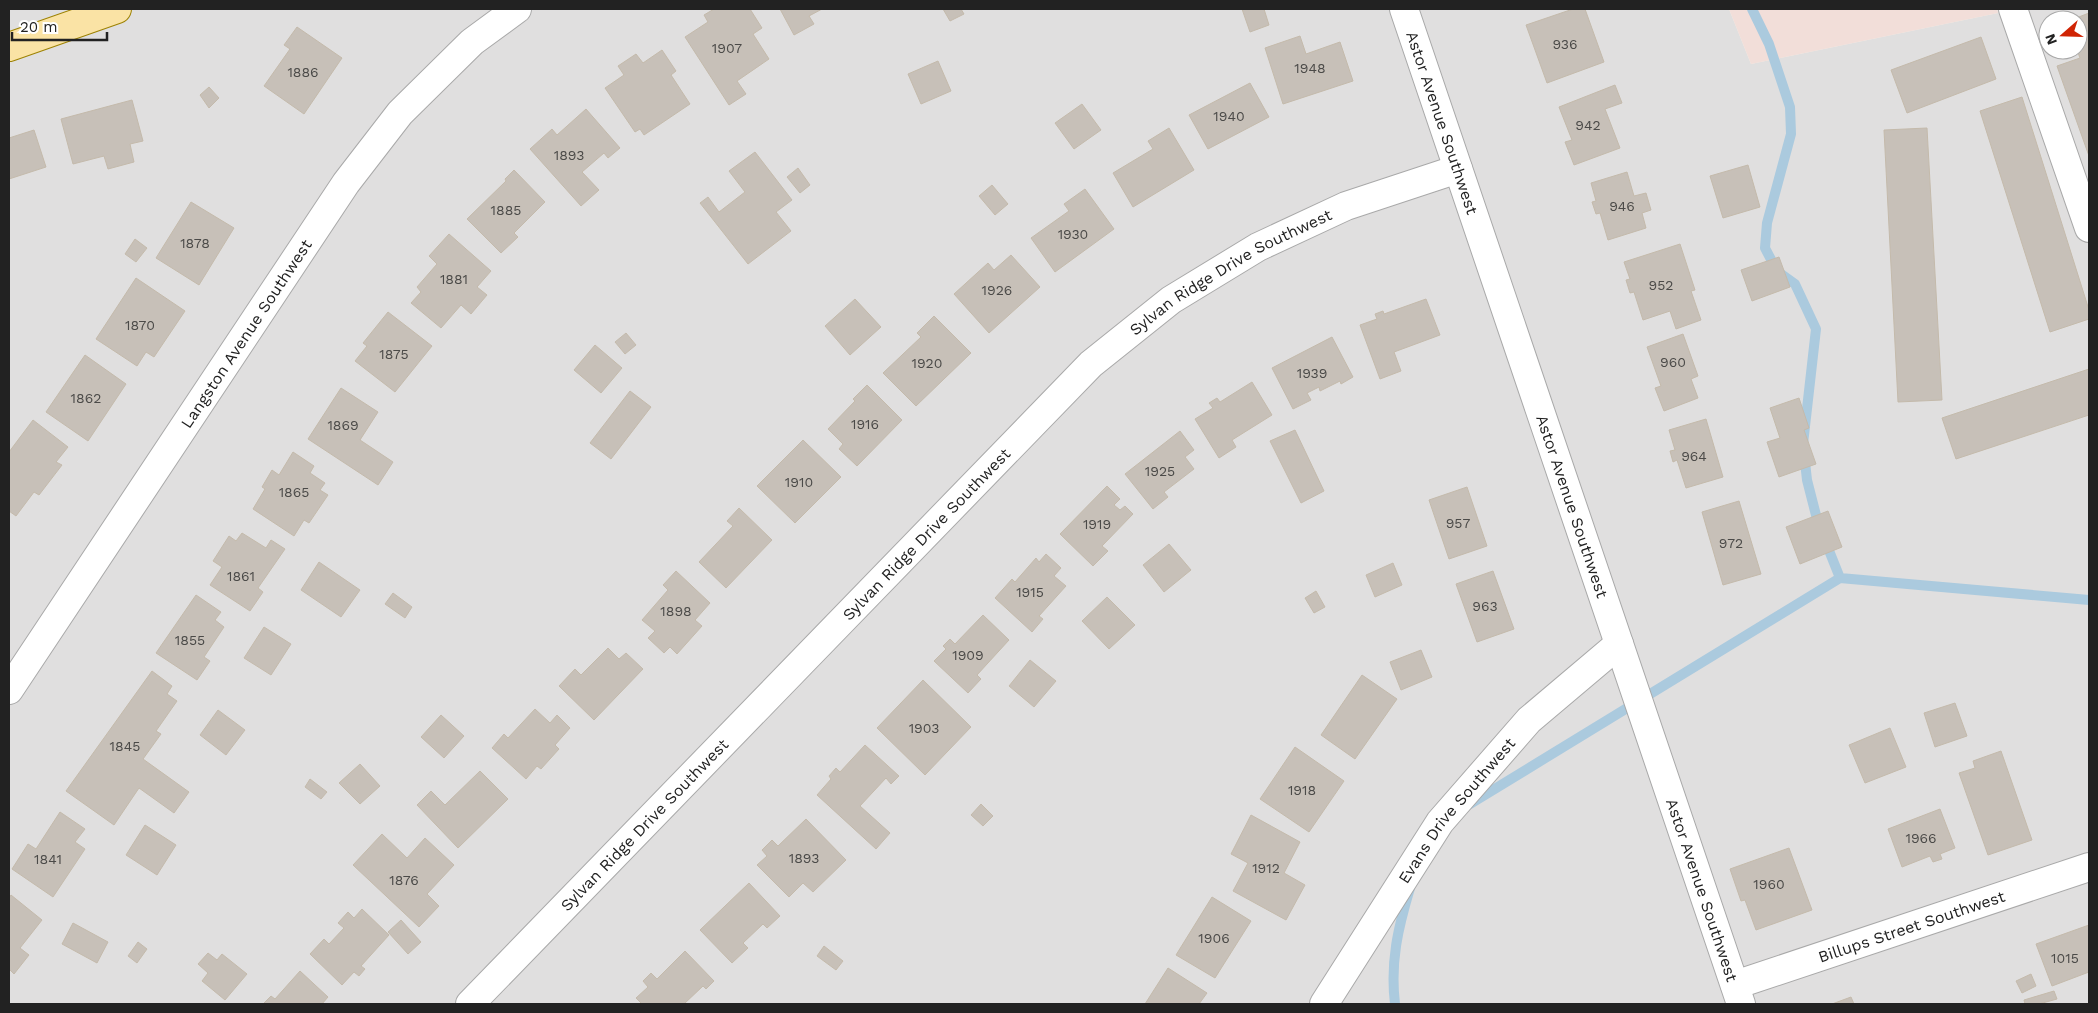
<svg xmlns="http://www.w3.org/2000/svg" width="2098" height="1013" font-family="'Work Sans',sans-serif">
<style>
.residential{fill:#e0dfdf;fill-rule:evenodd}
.commercial{fill:#f2ded9}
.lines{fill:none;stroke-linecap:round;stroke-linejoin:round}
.stream{stroke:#abcade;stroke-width:10}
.building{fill:#c7c0b8;stroke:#c4baab}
.minor-casing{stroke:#a9a9a9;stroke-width:30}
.major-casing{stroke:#9d8203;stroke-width:30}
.minor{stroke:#fff;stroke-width:28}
.major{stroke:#fae3a5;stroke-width:28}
.labels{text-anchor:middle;stroke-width:4;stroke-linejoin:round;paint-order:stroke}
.number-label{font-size:14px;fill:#4b4a48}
.street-label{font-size:16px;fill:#222;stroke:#fff}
</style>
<rect width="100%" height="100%" fill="#f2f0e9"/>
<path class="residential" d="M 9,9 L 1729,9 L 1751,64 L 1998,13 L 1997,9 L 2089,9 L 2089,1004 L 9,1004 ZM 2048,20 L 2078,20 L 2078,50 L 2048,50 Z"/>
<path class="commercial" d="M 1729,9 L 1997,9 L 1998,13 L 1751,64 Z"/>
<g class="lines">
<path class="stream" d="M 1752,9 L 1769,44 L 1790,107 L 1791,134 L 1767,223 L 1765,248 L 1777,271 L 1795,284 L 1816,329 L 1803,444 L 1807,480 L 1818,523 L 1840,578
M 1470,804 L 1840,578 L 2089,600
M 1395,1004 C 1390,962 1398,928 1410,888"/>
</g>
<path class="building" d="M 714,9 L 750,9 L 762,28 L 753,34 L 769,59 L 737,81 L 746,94 L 729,105 L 685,37 L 708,22 L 704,15 Z
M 780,9 L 822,9 L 809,16 L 814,24 L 794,35 Z
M 943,9 L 961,9 L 964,14 L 950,21 Z
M 1242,9 L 1264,9 L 1269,25 L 1250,32 Z
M 1573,9 L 1585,9 L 1604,62 L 1547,83 L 1526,25 Z
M 2089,13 L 2089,156 L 2057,66 L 2080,58 L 2077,50 L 2078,20 L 2071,20 Z
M 297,27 L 342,58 L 304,114 L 264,86 L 290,49 L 284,45 Z
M 1300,36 L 1306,54 L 1340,42 L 1353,81 L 1283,104 L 1265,48 Z
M 1981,37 L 1996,79 L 1907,113 L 1891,70 Z
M 662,50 L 676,71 L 671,75 L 690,104 L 644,135 L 640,129 L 635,132 L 605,88 L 624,75 L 618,66 L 636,54 L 643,63 Z
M 938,61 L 951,91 L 921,104 L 908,74 Z
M 1250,83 L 1269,117 L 1208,149 L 1189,115 Z
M 1615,85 L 1622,103 L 1605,109 L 1620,148 L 1574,165 L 1565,142 L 1572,140 L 1559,107 Z
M 209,87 L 219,98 L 209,108 L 200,95 Z
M 2022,97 L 2089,310 L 2089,319 L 2050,332 L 1980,111 Z
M 132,100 L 143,141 L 130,144 L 134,162 L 108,169 L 104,156 L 73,164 L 61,119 Z
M 1082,104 L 1101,130 L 1074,149 L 1055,123 Z
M 586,109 L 620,148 L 608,158 L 604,153 L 582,172 L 599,190 L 581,206 L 530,149 L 552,129 L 557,135 Z
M 1169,128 L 1194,170 L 1133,207 L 1113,173 L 1153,149 L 1148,141 Z
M 1927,128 L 1942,400 L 1898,402 L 1884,130 Z
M 34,130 L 46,167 L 9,179 L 9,138 Z
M 755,152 L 792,200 L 776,212 L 791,231 L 748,264 L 700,203 L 708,197 L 719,212 L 745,192 L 729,171 Z
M 1748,165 L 1760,207 L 1723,218 L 1710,176 Z
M 798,168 L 810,185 L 800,193 L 787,177 Z
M 514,170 L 545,202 L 514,233 L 518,237 L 501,253 L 467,219 L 506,181 L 505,179 Z
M 1627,172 L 1634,196 L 1646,193 L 1651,210 L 1642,213 L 1646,228 L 1608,240 L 1600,213 L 1596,214 L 1592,202 L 1596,201 L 1591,183 Z
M 992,185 L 1008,204 L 995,215 L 979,196 Z
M 1085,189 L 1114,229 L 1055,272 L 1031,238 L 1069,211 L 1064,204 Z
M 191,202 L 234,228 L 199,285 L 156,258 Z
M 449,234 L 491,271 L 477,287 L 487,295 L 471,314 L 461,305 L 441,328 L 411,303 L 421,292 L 417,287 L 437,264 L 429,256 Z
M 135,239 L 147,248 L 136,262 L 125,254 Z
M 1680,244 L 1695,290 L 1691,291 L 1701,320 L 1676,329 L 1670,311 L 1643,320 L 1634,292 L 1630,293 L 1626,280 L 1630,279 L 1624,262 Z
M 1011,255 L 1040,287 L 989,333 L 954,294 L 988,263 L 994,270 Z
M 1779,257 L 1790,287 L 1752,301 L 1741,270 Z
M 136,278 L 185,311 L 154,357 L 146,352 L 137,366 L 96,339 Z
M 855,299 L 881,327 L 850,355 L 825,326 Z
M 1426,299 L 1440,335 L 1394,352 L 1401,371 L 1380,379 L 1360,325 L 1377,319 L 1375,314 L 1383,311 L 1384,314 Z
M 388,312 L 432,346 L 395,392 L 355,361 L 367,346 L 363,343 Z
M 934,316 L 971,353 L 916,406 L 883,373 L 921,337 L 917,333 Z
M 626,333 L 636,345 L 625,354 L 615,342 Z
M 1683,334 L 1698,376 L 1691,379 L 1698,398 L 1664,411 L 1655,388 L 1661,386 L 1647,347 Z
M 1332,337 L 1353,377 L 1341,384 L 1340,381 L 1320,391 L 1319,387 L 1307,393 L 1311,400 L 1293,409 L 1272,368 Z
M 595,345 L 622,368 L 601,393 L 574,370 Z
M 85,355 L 126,384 L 88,441 L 46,412 Z
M 2089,369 L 2089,415 L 1956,459 L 1942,418 Z
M 1252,382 L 1272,415 L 1232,440 L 1236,447 L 1219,458 L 1195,419 L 1213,408 L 1209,403 L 1217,398 L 1220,402 Z
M 867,385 L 902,420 L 857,466 L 839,449 L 843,444 L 828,429 L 855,401 L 853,399 Z
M 341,388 L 378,412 L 360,440 L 393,462 L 378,485 L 308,439 Z
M 630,391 L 651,407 L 611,459 L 590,443 Z
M 1799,398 L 1809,428 L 1804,430 L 1816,464 L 1779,477 L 1767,442 L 1780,438 L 1770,408 Z
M 1706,419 L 1723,477 L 1686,488 L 1677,460 L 1673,462 L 1670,451 L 1675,450 L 1669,430 Z
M 33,420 L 68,447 L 56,462 L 62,465 L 39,495 L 34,492 L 16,516 L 9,511 L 9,452 Z
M 1295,430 L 1324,491 L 1301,503 L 1270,441 Z
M 1180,431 L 1194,450 L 1185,457 L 1194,469 L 1164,492 L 1168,497 L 1153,509 L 1125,474 Z
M 803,440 L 841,477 L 795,523 L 757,486 Z
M 293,452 L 314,466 L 310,473 L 325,483 L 320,490 L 328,495 L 309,523 L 304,520 L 294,536 L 253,509 L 265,489 L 262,487 L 272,470 L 279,475 Z
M 1107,486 L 1120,499 L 1114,505 L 1120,510 L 1125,506 L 1133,514 L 1102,546 L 1108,551 L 1093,566 L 1060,534 Z
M 1467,487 L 1487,546 L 1449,559 L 1429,500 Z
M 1739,501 L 1761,574 L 1723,585 L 1702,512 Z
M 739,508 L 772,540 L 726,588 L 699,562 L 733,526 L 727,521 Z
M 1828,511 L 1842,547 L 1800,564 L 1786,527 Z
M 242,533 L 266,548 L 271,540 L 285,549 L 258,588 L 263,592 L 250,611 L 210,585 L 222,567 L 213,561 L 229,536 L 236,541 Z
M 1169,544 L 1191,570 L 1164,592 L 1143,565 Z
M 1046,554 L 1061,568 L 1054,576 L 1066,586 L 1039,616 L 1043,619 L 1032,632 L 995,598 L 1012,579 L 1015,582 L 1036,558 L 1039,562 Z
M 319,562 L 360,590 L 341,617 L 301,590 Z
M 1393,563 L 1402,585 L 1375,597 L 1366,575 Z
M 676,571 L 710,603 L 695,620 L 702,626 L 677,654 L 670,647 L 664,653 L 648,638 L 655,631 L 642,620 L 668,590 L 663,585 Z
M 1493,571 L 1514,629 L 1477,642 L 1456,584 Z
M 1316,591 L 1325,607 L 1314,613 L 1305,598 Z
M 393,593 L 412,607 L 405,618 L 385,604 Z
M 196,595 L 221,612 L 215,620 L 224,627 L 204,657 L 210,661 L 197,680 L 156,653 Z
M 1107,597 L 1135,625 L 1109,649 L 1082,621 Z
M 983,615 L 1009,640 L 977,675 L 981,679 L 968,693 L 934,661 L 946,649 L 943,646 L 950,639 L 955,644 Z
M 264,627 L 291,644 L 271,675 L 244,658 Z
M 608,648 L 619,659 L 626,653 L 643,669 L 594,720 L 559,686 L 575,669 L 581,675 Z
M 1421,650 L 1432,677 L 1401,690 L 1390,662 Z
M 1030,660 L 1056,681 L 1034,707 L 1009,686 Z
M 152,671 L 172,686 L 167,694 L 177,701 L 156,731 L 161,734 L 143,759 L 189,792 L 174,813 L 139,788 L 114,825 L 66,791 Z
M 1362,675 L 1397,699 L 1355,759 L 1321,735 Z
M 923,680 L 971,727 L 925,775 L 877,728 Z
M 1955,703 L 1967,736 L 1935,747 L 1924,713 Z
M 535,709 L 550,723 L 557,715 L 570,728 L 555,745 L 559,749 L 541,769 L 537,766 L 526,779 L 492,748 L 504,734 L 508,738 Z
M 218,710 L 245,730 L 226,755 L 200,735 Z
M 441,715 L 464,736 L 444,758 L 421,737 Z
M 1890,728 L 1906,767 L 1865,783 L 1849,745 Z
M 865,745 L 899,776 L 891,784 L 886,778 L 860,806 L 890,833 L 876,849 L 817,795 L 831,779 L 829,776 L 836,768 L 840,772 Z
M 1295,747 L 1344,781 L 1309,832 L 1260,799 Z
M 2001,751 L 2032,840 L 1988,855 L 1959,773 L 1975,768 L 1973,761 Z
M 360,764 L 380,786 L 360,804 L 339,783 Z
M 480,771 L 508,799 L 458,848 L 417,805 L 431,791 L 445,805 Z
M 310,779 L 327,792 L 321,799 L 305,787 Z
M 981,804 L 993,816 L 983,826 L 971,815 Z
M 1940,809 L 1955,848 L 1940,854 L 1942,859 L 1933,862 L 1930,856 L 1902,867 L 1888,829 Z
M 60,812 L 85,829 L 75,842 L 85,849 L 53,897 L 12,869 L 28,844 L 36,849 Z
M 1251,815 L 1300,842 L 1284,873 L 1305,885 L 1286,920 L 1233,891 L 1248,863 L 1231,854 Z
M 806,819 L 846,860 L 813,892 L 803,883 L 789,897 L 757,865 L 767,856 L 762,850 L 772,840 L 778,846 Z
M 145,825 L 176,845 L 157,875 L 126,855 Z
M 382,834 L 407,858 L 425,838 L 454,865 L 427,894 L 439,906 L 419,927 L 353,865 Z
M 1789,848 L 1812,910 L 1756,930 L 1745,900 L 1741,901 L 1730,869 Z
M 749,883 L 780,916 L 767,928 L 763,924 L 743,943 L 748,948 L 732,963 L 700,930 Z
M 11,895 L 42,920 L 20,948 L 29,955 L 14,974 L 9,969 L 9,898 Z
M 1212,897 L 1251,921 L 1215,978 L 1176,955 Z
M 362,909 L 389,935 L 361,966 L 365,969 L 359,976 L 354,972 L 342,985 L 310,954 L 324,939 L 329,944 L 344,928 L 338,923 L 348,912 L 354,918 Z
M 401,920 L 421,942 L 408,954 L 388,932 Z
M 73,923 L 108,942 L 97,963 L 62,944 Z
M 2089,925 L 2089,972 L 2052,986 L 2036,944 Z
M 138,942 L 147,949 L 137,963 L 128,956 Z
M 824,946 L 843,961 L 836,970 L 817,956 Z
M 685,951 L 714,981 L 706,989 L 703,986 L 684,1004 L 642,1004 L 636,998 L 648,987 L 643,981 L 651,973 L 657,979 Z
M 208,953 L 217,960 L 222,954 L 247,974 L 225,1000 L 202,981 L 208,973 L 198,964 Z
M 1168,968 L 1207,993 L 1199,1004 L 1145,1004 Z
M 300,971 L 328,997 L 322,1004 L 263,1004 L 271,996 L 275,999 Z
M 2031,974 L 2036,986 L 2022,993 L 2016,981 Z
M 2054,991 L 2057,999 L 2039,1004 L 2025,1004 L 2024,1000 Z
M 1851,997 L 1854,1004 L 1832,1004 Z"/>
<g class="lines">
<g class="minor-casing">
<g id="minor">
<path id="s1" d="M 1404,9 L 1741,1004"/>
<path d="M 2013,9 L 2089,228"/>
<path id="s2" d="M 9,690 L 346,183 L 400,113 L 472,42 L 517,9"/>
<path id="s3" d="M 1735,985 L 2089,867"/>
<path id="s4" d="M 470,1004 L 1091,364 L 1171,300 L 1258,247 L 1346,206 L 1458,169"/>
<path id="s5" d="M 1324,1004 L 1440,822 L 1529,720 L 1619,644"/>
</g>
</g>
<g class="major-casing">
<path id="major" d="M 9,47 L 117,9"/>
</g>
<use href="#minor" class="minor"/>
<use href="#major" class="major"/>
</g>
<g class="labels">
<g class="number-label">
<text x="1565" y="49">936</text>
<text x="727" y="53">1907</text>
<text x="1310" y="73">1948</text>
<text x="303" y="77">1886</text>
<text x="1229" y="121">1940</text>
<text x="1588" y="130">942</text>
<text x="569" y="160">1893</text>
<text x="1622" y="211">946</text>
<text x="506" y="215">1885</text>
<text x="1073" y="239">1930</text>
<text x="195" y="248">1878</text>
<text x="454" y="284">1881</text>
<text x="1661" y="290">952</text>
<text x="997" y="295">1926</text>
<text x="140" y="330">1870</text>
<text x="394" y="359">1875</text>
<text x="1673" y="367">960</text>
<text x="927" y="368">1920</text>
<text x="1312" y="378">1939</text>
<text x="86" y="403">1862</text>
<text x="865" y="429">1916</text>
<text x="343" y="430">1869</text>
<text x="1694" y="461">964</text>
<text x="1160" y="476">1925</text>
<text x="799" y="487">1910</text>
<text x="294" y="497">1865</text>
<text x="1458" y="528">957</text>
<text x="1097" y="529">1919</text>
<text x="1731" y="548">972</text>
<text x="241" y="581">1861</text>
<text x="1030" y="597">1915</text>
<text x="1485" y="611">963</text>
<text x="676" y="616">1898</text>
<text x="190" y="645">1855</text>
<text x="968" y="660">1909</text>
<text x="924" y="733">1903</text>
<text x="125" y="751">1845</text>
<text x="1302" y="795">1918</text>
<text x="1921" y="843">1966</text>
<text x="804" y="863">1893</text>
<text x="48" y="864">1841</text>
<text x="1266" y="873">1912</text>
<text x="404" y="885">1876</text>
<text x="1769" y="889">1960</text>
<text x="1214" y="943">1906</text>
<text x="2065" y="963">1015</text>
</g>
<g class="street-label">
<text dy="6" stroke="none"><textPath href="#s1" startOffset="120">Astor Avenue Southwest</textPath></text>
<text dy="6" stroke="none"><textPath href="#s4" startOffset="1060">Sylvan Ridge Drive Southwest</textPath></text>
<text dy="6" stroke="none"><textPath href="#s2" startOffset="428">Langston Avenue Southwest</textPath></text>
<text dy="6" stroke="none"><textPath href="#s1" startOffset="525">Astor Avenue Southwest</textPath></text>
<text dy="6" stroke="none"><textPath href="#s4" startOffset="655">Sylvan Ridge Drive Southwest</textPath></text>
<text dy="6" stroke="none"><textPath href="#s5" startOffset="235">Evans Drive Southwest</textPath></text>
<text dy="6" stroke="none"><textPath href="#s4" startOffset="250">Sylvan Ridge Drive Southwest</textPath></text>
<text dy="6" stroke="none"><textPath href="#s1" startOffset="930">Astor Avenue Southwest</textPath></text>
<text dy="6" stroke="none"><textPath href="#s3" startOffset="186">Billups Street Southwest</textPath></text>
</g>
</g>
<rect width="2098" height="1013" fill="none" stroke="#222222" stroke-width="20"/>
<g transform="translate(2063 35) rotate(250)"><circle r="24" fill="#ffffff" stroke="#a7a7a7"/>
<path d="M0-4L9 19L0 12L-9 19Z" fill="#d02404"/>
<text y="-8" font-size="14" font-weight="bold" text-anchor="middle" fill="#222222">N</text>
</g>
<path d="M12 32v8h95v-8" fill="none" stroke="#222222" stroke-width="2.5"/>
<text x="20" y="32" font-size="15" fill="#222222" stroke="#ffffff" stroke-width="4" paint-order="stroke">20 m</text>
</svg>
